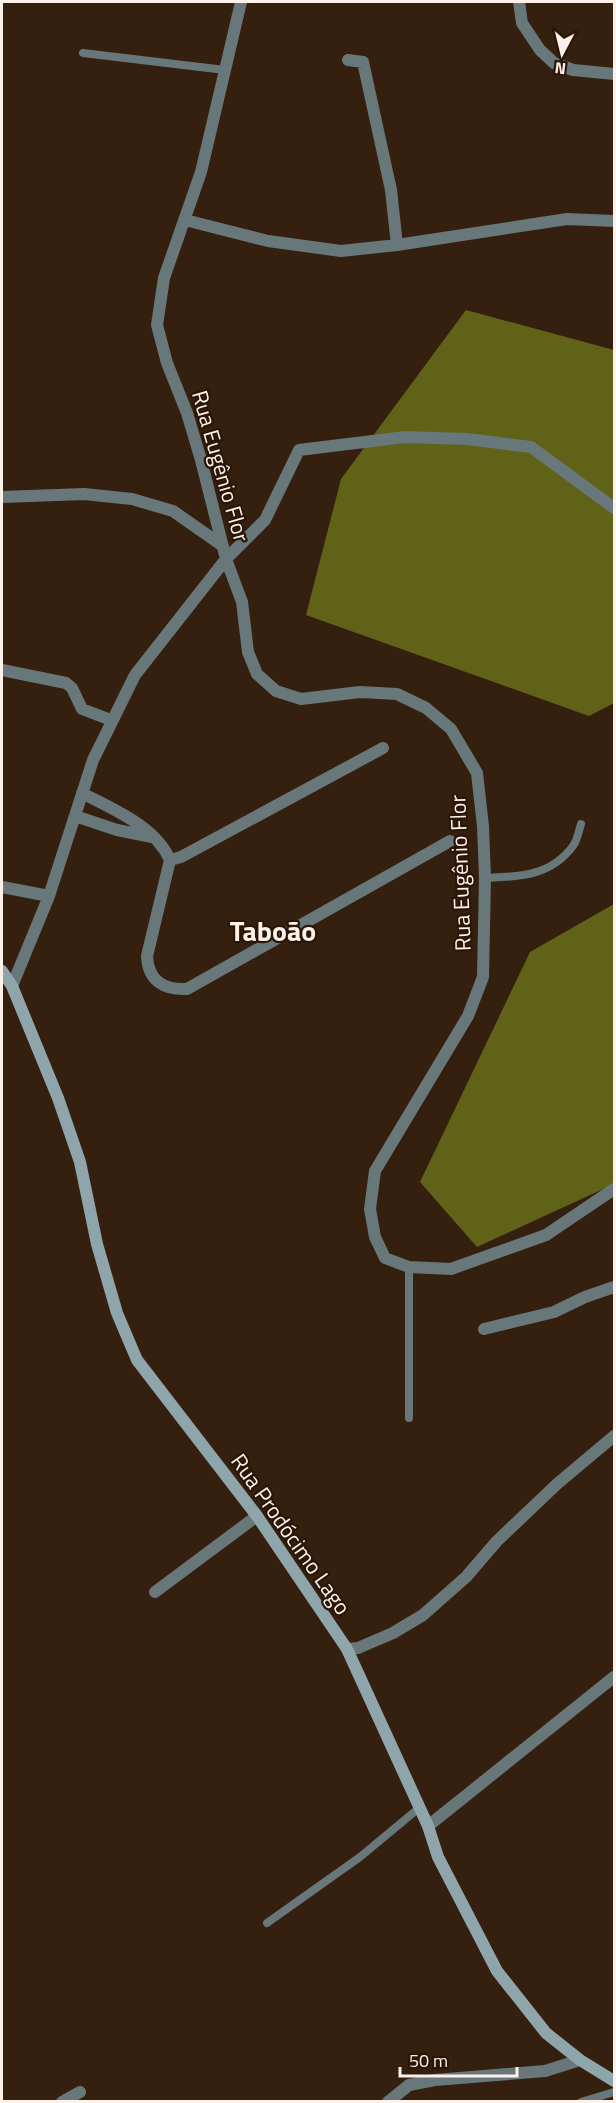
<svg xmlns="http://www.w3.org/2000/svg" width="616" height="2103" font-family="'Titillium Web',sans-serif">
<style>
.forest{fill:#606217}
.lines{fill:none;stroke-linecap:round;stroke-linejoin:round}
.service{stroke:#67777a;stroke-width:8}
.minor{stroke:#67777a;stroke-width:12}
.tertiary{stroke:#67777a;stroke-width:12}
.secondary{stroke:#8da5ab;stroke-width:12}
.labels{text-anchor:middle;stroke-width:4.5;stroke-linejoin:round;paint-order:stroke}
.street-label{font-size:22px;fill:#fdf1e9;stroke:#2a1607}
.district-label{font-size:28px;font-weight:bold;fill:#fdf1e9;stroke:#2a1607}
</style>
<rect width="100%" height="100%" fill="#352010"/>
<path class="forest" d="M 466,310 L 614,350 L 614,703 L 589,716 L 306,615 L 341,479 Z
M 614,904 L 614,1184 L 477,1247 L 420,1182 L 530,952 Z"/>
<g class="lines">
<path class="service" d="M 83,53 L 225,70
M 485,878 C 519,877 551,876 573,846 C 577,841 579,831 581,824
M 409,1267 L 409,1418
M 267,1923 L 360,1857 L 419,1808
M 581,2102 L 614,2092"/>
<path class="minor" d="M 241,2 L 201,172 L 164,278 L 157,325 L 167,363 L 187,413 L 201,460 L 226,559 L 242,602 L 248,652 L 257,674 L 276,691 L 301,699 L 360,692 L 397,694 L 426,708 L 451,729 L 477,773 L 483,826 L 485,878 L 483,977 L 468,1016 L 375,1171 L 370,1209 L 375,1237 L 385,1258 L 409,1267 L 451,1269 L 546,1235 L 614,1189
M 519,2 L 522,23 L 540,50 L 554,63 L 573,70 L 614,74
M 348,60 L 363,62 L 391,190 L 397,245
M 185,220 L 268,241 L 341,251 L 397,245 L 567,219 L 614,221
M 2,497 L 84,494 L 132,499 L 173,511 L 223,546
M 2,670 L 66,683 L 72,688 L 82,709 L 111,720
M 82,793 C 114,810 155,826 170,860 L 147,956 C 148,981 164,990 187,989 L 450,841
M 75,816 L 117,830 L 152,837
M 170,860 L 181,857 L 383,748
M 2,887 L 49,896
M 12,986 L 49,896 L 93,760 L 135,675 L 226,559 L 265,520 L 299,450 L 405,437 L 467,439 L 531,447 L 614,508
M 484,1329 L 554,1312 L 585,1297 L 614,1287
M 155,1592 L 257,1516
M 347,1649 L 358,1648 L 393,1633 L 423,1615 L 466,1577 L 497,1541 L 557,1484 L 614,1436
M 428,1826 L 614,1677
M 62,2102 L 80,2092"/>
<path class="tertiary" d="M 388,2102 L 409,2085 L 435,2080 L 545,2071 L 580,2060"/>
<path class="secondary" d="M 2,971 L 12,986 L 58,1098 L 80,1162 L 97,1244 L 117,1313 L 137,1360 L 257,1516 L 347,1649 L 428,1826 L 438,1857 L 497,1971 L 546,2033 L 580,2060 L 614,2081"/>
</g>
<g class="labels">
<g class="street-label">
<text transform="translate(221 466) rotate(74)" y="8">Rua Eugênio Flor</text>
<text transform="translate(460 873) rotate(-92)" y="8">Rua Eugênio Flor</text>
<text transform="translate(291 1534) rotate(55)" y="8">Rua Prodócimo Lago</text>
</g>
<g class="district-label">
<text x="273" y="941">Taboão</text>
</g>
</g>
<rect width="616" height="2103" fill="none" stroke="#fdf1e9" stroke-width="6"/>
<g transform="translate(562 54) rotate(187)" stroke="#2a1607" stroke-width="4.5" paint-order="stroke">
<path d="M0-4.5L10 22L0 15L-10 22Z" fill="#fdf1e9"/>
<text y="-9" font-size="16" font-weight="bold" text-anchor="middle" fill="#fdf1e9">N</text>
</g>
<path d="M400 2067v9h117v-9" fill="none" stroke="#fdf1e9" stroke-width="3"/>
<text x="409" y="2067" font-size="18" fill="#fdf1e9" stroke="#2a1607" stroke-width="4.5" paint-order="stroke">50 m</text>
</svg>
